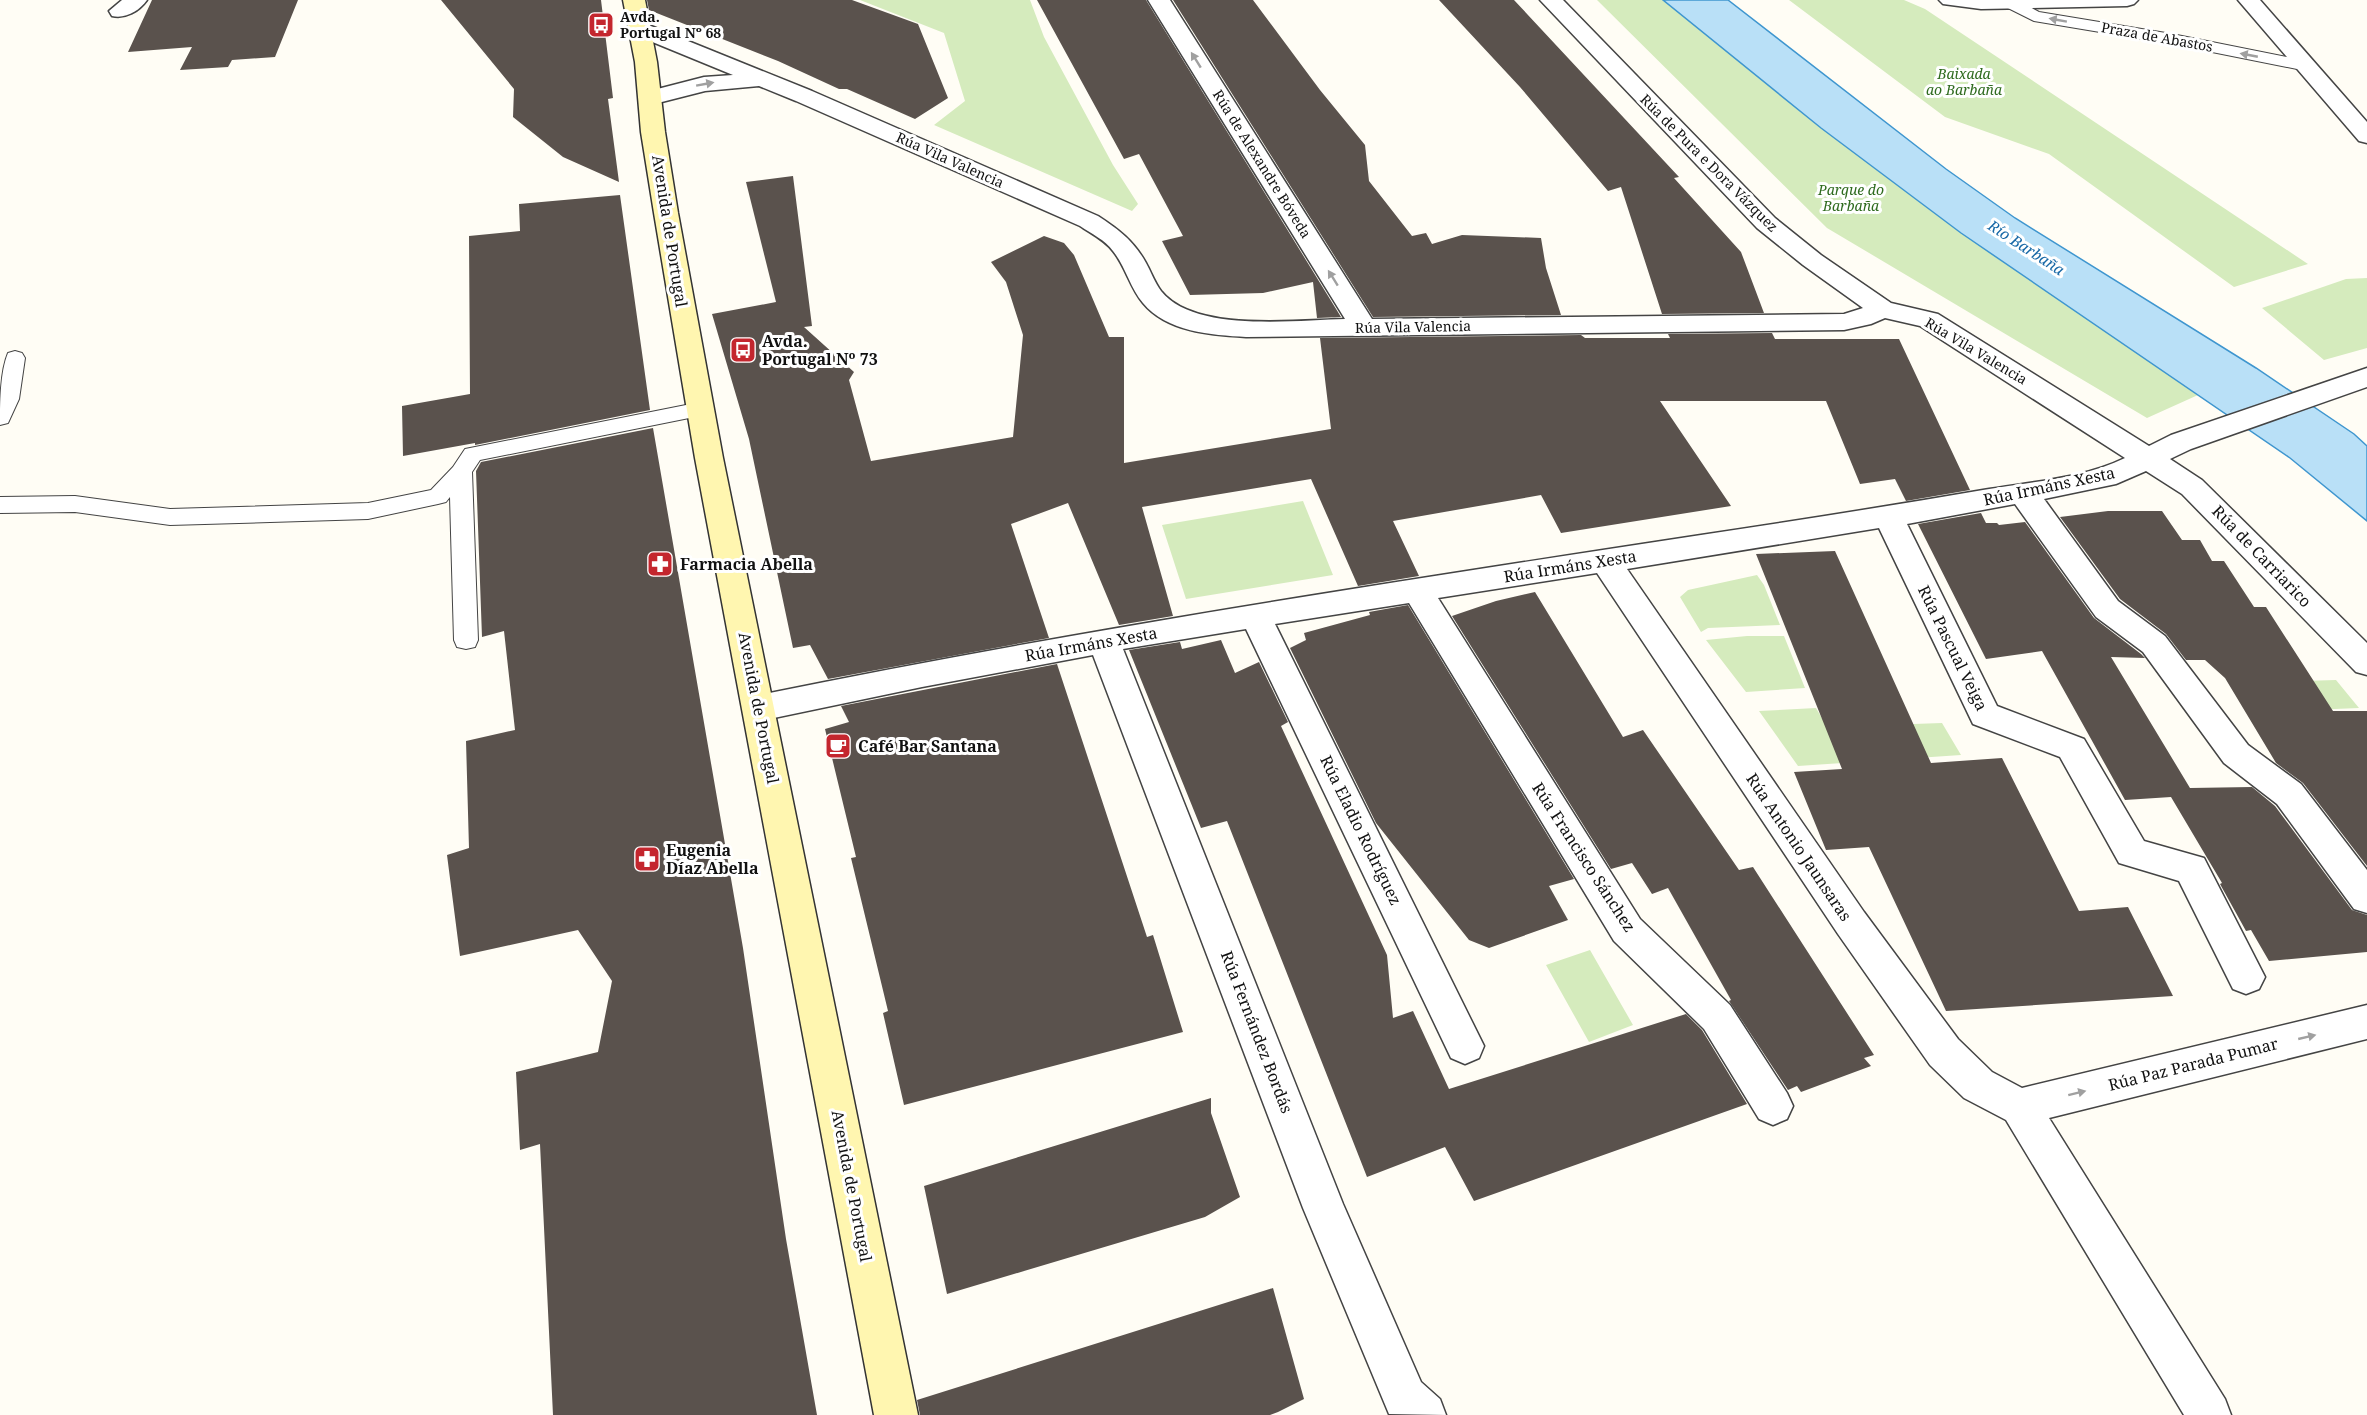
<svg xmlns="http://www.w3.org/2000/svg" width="2367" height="1415" font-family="'Noto Serif',serif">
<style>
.green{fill:#d5ebbd}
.water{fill:#b9e0f7;stroke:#3f96cf;stroke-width:1.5}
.building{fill:#5a524d}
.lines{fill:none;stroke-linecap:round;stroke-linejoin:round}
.lane-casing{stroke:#444;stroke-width:2}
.street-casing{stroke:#444;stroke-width:3}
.secondary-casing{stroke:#333;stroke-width:3}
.lane{fill:#fff;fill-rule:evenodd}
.street{fill:#fff;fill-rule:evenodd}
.secondary{fill:#fff6b0;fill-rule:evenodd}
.oneway{fill:#a0a0a0}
.labels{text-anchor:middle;stroke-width:6;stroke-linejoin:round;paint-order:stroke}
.far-poi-label{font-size:14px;font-weight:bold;fill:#111;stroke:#fff;text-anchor:start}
.far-street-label{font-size:14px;fill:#111;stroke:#fff}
.far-park-label{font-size:14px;font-style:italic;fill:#2f6b1f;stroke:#fff}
.far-water-label{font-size:15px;font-style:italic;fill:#1768a6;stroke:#fff}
.street-label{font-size:16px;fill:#111;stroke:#fff}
.poi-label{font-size:16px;font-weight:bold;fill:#111;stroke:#fff;text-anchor:start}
</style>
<rect width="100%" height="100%" fill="#fffdf5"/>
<path class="green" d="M 860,0 L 1030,0 L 1044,37 L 1113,165 L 1138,204 L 1132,211 L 934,125 L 965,101 L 944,33 Z
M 1597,0 L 1663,0 L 1821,128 L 1961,233 L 2198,395 L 2147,418 L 1827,228 Z
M 1789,0 L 1904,0 L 1925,9 L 2308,264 L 2234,287 L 2049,154 L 1945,117 Z
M 2367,278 L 2367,348 L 2324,360 L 2262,308 L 2346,279 Z
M 1303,501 L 1333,575 L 1186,599 L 1162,525 Z
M 1757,575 L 1764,585 L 1780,625 L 1708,628 L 1701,632 L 1680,597 L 1688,590 Z
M 1747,636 L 1784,636 L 1805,688 L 1746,692 L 1706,640 Z
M 2336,680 L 2359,708 L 2262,712 L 2238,683 Z
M 1816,708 L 1827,727 L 1942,723 L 1961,755 L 1798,766 L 1759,711 Z
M 1590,950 L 1633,1025 L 1589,1042 L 1546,965 Z"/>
<path class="water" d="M 1663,0 L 1728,0 L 1946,169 L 2015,218 L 2256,368 L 2354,434 L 2367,446 L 2367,521 L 2290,458 L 1961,233 L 1821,128 Z"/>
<path class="building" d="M 152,0 L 298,0 L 275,57 L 232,60 L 228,67 L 180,70 L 192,47 L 128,52 Z
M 441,0 L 601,0 L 613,98 L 608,99 L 619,182 L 563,157 L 513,117 L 514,89 Z
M 647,0 L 852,0 L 918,24 L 948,98 L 915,119 L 847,89 L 839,89 L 778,61 L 649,10 Z
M 1037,0 L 1146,0 L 1341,317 L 1317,318 L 1313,282 L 1263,293 L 1190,295 L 1162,241 L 1183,236 L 1139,154 L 1124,159 Z
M 1173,0 L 1253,0 L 1320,90 L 1365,145 L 1369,181 L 1412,236 L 1426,233 L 1432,244 L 1462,235 L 1541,238 L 1546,268 L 1561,315 L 1373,317 Z
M 1439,0 L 1514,0 L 1679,177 L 1674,178 L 1741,252 L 1764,313 L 1662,314 L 1621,187 L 1608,191 L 1520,87 Z
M 793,176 L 812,326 L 804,327 L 854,372 L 849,380 L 871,461 L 1013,437 L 1023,335 L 1006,282 L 991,262 L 1044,236 L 1064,243 L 1074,255 L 1109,337 L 1124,337 L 1124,463 L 1331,429 L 1320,338 L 1581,335 L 1585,338 L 1670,338 L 1668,334 L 1772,333 L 1775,339 L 1899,339 L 1970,490 L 1906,501 L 1895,479 L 1860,484 L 1826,401 L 1660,401 L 1731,506 L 1561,533 L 1541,495 L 1393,521 L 1419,576 L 1358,586 L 1311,479 L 1142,507 L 1173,616 L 1119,625 L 1068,503 L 1011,524 L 1049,638 L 828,679 L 810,645 L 793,648 L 749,439 L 712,314 L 776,302 L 746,182 Z
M 620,195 L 650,410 L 475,445 L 475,443 L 403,456 L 402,406 L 470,394 L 469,236 L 520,231 L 519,204 Z
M 653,428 L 743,948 L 786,1239 L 817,1415 L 553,1415 L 540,1144 L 520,1150 L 516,1072 L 598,1052 L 612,981 L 578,930 L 460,956 L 447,855 L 469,848 L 466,741 L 515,730 L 504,631 L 482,637 L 476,471 L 481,462 Z
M 2108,511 L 2162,511 L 2182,540 L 2200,540 L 2212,561 L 2224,561 L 2254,607 L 2266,607 L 2333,711 L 2367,711 L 2367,866 L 2303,783 L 2276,763 L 2225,678 L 2205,660 L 2186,660 L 2166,634 L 2120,599 L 2060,517 Z
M 1981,513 L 1986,523 L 1997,523 L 1999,525 L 2025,522 L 2094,618 L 2141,654 L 2145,658 L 2111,657 L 2190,788 L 2252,787 L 2275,806 L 2352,910 L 2367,915 L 2367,952 L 2269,961 L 2251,930 L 2246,931 L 2220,884 L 2222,883 L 2171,797 L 2125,800 L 2042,651 L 1986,659 L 1918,524 Z
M 1835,551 L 1931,763 L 2002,758 L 2079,911 L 2128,907 L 2173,996 L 1946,1011 L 1869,847 L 1826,850 L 1794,772 L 1842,769 L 1756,554 Z
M 1535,592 L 1623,737 L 1643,730 L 1739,870 L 1753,867 L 1874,1055 L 1864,1058 L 1871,1066 L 1801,1092 L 1797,1086 L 1788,1090 L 1729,1001 L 1731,1000 L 1668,888 L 1652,894 L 1632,863 L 1611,869 L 1452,616 L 1496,601 Z
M 1408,605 L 1574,879 L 1549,886 L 1568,920 L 1489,948 L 1469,940 L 1376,823 L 1290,648 L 1306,640 L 1304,633 L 1370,615 L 1369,612 Z
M 1221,640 L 1235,673 L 1259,662 L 1288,722 L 1281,726 L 1387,955 L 1393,1018 L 1413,1011 L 1449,1089 L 1686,1014 L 1702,1030 L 1747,1104 L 1474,1201 L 1445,1147 L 1367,1177 L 1227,821 L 1201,828 L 1129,650 L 1180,642 L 1182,649 Z
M 1057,664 L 1147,937 L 1153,935 L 1183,1032 L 904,1105 L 883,1013 L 888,1011 L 851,858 L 856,857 L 825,729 L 849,722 L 841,706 Z
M 1211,1098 L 1211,1113 L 1240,1197 L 1205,1217 L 947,1294 L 924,1186 Z
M 1273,1288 L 1304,1399 L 1278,1412 L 1270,1415 L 920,1415 L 917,1400 Z"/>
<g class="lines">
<g class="lane-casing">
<path id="lane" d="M 2004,0 L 2017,0 L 2039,12 L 2172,34 L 2307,61 L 2313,62 L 2316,66 L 2313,70 L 2307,71 L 2172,44 L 2034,21 L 2004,6 L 2002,3 Z
M 15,351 L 22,353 L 25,358 L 19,399 L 8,423 L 0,425 C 0,404 0,372 8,353 Z
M 701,402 L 709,404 L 712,409 L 709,414 L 480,460 L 472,472 L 478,640 L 475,647 L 466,649 L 457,647 L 454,640 L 450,497 L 446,502 L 438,504 L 368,519 L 170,525 L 75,512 L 0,513 L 0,497 L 75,496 L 170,509 L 368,503 L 431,490 L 453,467 L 465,449 Z"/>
</g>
<g class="street-casing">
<path id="street" d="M 122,0 L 147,0 C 139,11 126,19 112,16 L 109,11 Z
M 1148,0 L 1170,0 L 1372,319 L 1844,314 L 1863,308 L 1803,265 L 1757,228 L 1540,0 L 1563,0 L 1775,218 L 1821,255 L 1891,303 L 1938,314 L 2149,446 L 2171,435 L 2367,368 L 2367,387 L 2191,449 L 2170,459 L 2202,480 L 2367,643 L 2367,675 L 2356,672 L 2182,494 L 2146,471 L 2116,484 L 2044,499 L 2118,601 L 2165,636 L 2248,745 L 2301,784 L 2367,870 L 2367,913 L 2354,909 L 2277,804 L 2224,763 L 2143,652 L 2096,617 L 2015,504 L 1907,524 L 1997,706 L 2084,739 L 2144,841 L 2204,858 L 2265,977 L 2259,989 L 2246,994 L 2233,989 L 2179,881 L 2119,863 L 2060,757 L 1973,724 L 1879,528 L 1627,569 L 1864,912 L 1958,1039 L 1992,1072 L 2022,1088 L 2367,1005 L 2367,1039 L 2049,1118 L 2225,1399 L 2231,1415 L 2184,1415 L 2006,1120 L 1964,1098 L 1930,1065 L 1838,934 L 1597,573 L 1438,598 L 1640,919 L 1730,1005 L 1787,1093 L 1793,1106 L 1787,1119 L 1773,1125 L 1759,1119 L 1704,1029 L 1614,941 L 1409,603 L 1275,624 L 1484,1046 L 1479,1058 L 1465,1064 L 1451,1058 L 1246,629 L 1123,649 L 1343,1204 L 1421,1382 L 1440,1399 L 1446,1415 L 1389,1414 L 1303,1208 L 1093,655 L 922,687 L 760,721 L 748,717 L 743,708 L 748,699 L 760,695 C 1072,631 1386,583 1701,535 C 1795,521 1889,506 1983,490 C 2029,482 2082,479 2125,458 L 1920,326 L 1885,318 L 1871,324 L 1844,330 L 1246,337 C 1211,335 1167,332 1143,303 C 1130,288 1126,267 1113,251 C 1105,240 1092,234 1080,226 L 796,101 L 759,86 L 705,91 L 650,105 L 642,103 L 639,98 L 642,93 L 704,77 L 733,75 L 633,34 L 630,29 L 633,24 L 641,22 L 812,91 L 1098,216 C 1118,229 1134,241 1146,263 C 1151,272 1155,283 1161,291 C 1194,333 1296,320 1345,319 Z
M 1939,0 L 2138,0 L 2134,4 L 2127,6 L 1981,9 L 1943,4 Z
M 2238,0 L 2260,0 L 2367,122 L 2367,143 L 2359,141 Z"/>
</g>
<g class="secondary-casing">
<path id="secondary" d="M 623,0 L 645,0 L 657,62 L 665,132 L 678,213 L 723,458 L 918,1415 L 874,1415 L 695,458 L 654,213 L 641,132 L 635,62 Z"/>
</g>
<use href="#lane" class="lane"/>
<use href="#street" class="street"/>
<use href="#secondary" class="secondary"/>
</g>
<defs><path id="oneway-solid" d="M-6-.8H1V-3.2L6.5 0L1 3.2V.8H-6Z" transform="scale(1.5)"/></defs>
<g class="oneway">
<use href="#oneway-solid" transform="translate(2058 20) rotate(-170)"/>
<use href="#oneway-solid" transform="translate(2249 55) rotate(-169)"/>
<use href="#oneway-solid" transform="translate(1196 60) rotate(-122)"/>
<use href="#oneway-solid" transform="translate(705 84) rotate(-10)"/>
<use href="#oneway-solid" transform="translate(1333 278) rotate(-122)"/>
<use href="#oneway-solid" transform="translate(2307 1037) rotate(-13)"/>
<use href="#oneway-solid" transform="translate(2077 1093) rotate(-14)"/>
</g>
<defs>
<g id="bus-square" transform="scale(1.35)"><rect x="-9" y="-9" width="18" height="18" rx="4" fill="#c4262e" stroke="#fff"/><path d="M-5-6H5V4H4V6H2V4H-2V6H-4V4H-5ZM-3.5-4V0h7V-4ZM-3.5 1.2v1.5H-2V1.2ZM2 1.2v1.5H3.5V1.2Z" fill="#fff"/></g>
<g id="pharmacy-square" transform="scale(1.35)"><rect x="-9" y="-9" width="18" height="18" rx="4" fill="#c4262e" stroke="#fff"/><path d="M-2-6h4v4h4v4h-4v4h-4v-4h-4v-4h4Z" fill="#fff"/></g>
<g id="cafe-square" transform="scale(1.35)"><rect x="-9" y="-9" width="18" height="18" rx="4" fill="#c4262e" stroke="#fff"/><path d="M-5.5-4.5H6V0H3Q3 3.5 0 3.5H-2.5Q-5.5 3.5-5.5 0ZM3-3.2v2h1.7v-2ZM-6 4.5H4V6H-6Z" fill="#fff"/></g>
</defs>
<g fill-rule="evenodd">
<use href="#bus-square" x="601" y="25"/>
<use href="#bus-square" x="743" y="350"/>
<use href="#pharmacy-square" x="660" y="564"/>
<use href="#cafe-square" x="838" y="746"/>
<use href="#pharmacy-square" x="647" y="859"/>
</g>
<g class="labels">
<g class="far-poi-label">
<text x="620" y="22">Avda.<tspan x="620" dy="16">Portugal Nº 68</tspan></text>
</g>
<g class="far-street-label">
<text transform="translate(2157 37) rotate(10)" y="5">Praza de Abastos</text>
<text transform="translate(950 160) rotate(24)" y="5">Rúa Vila Valencia</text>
<text transform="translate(1709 163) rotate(45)" y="5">Rúa de Pura e Dora Vázquez</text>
<text transform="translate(1262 164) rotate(58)" y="5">Rúa de Alexandre Bóveda</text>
<text transform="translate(1413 327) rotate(-1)" y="5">Rúa Vila Valencia</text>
<text transform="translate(1976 351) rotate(31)" y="5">Rúa Vila Valencia</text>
</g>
<g class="far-park-label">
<text x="1964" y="79">Baixada<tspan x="1964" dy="16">ao Barbaña</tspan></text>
<text x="1851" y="195">Parque do<tspan x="1851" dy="16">Barbaña</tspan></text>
</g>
<g class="far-water-label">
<text transform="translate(2026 248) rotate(33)" y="5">Río Barbaña</text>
</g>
<g class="street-label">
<text transform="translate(670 231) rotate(81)" y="6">Avenida de Portugal</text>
<text transform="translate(2049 486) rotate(-12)" y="6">Rúa Irmáns Xesta</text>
<text transform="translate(2262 556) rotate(46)" y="6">Rúa de Carriarico</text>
<text transform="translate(1570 566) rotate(-9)" y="6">Rúa Irmáns Xesta</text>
<text transform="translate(1091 644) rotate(-10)" y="6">Rúa Irmáns Xesta</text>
<text transform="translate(1953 648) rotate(64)" y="6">Rúa Pascual Veiga</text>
<text transform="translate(759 708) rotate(79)" y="6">Avenida de Portugal</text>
<text transform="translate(1361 830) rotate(64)" y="6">Rúa Eladio Rodríguez</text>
<text transform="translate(1799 847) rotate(56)" y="6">Rúa Antonio Jaunsaras</text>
<text transform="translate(1584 857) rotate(57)" y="6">Rúa Francisco Sánchez</text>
<text transform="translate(1257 1032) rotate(69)" y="6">Rúa Fernández Bordás</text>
<text transform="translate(2193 1064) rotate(-14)" y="6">Rúa Paz Parada Pumar</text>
<text transform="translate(852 1186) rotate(79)" y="6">Avenida de Portugal</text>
</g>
<g class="poi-label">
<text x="762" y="347">Avda.<tspan x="762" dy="18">Portugal Nº 73</tspan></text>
<text x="680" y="570">Farmacia Abella</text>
<text x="858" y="752">Café Bar Santana</text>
<text x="666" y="856">Eugenia<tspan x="666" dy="18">Díaz Abella</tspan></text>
</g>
</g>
</svg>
